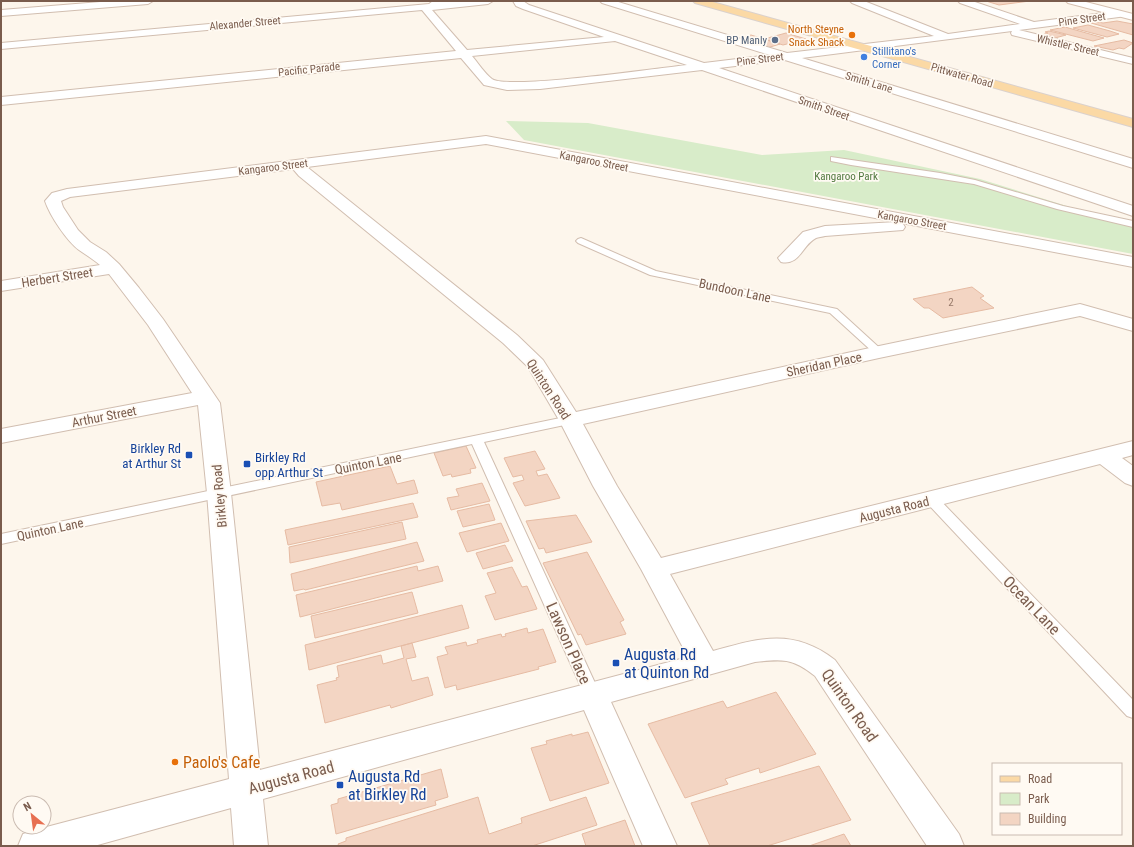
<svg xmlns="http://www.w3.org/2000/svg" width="1134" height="847" font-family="'Roboto Condensed',sans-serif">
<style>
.green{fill:#d8ecc9}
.building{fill:#f3d5c3;stroke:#e6bba3}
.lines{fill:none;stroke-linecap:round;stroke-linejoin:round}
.service-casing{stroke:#d1beb0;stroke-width:2}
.minor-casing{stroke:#d1beb0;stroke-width:2}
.secondary-casing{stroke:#d6c0b0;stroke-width:2}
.primary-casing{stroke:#dad1cd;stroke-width:2}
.service{fill:#fff;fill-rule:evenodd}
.minor{fill:#fff;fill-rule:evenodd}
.secondary{fill:#fff;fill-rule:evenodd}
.primary{fill:#fbd9a5;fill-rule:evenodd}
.food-dot{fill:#e8710a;stroke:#fffaf3;stroke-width:1.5}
.service-dot{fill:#5c6f8a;stroke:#fffaf3;stroke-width:1.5}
.shop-dot{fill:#3f7fe0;stroke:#fffaf3;stroke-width:1.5}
.transit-dot{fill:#1a4fb4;stroke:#fffaf3;stroke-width:1.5}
.labels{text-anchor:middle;stroke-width:3.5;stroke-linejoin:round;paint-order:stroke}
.far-street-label{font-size:11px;fill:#7a5c4d;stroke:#fffaf3}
.far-food-label{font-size:11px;fill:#c56008;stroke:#fffaf3;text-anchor:end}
.far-service-label{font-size:11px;fill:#4e5e75;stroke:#fffaf3;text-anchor:end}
.far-shop-label{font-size:11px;fill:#366cbe;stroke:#fffaf3;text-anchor:start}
.far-park-label{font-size:11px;fill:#537a41;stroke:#fffaf3}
.number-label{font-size:11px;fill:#987a6a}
.street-label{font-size:13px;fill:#7a5c4d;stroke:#fffaf3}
.transit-label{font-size:13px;fill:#164399;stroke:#fffaf3;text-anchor:end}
.near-street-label{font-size:16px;fill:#7a5c4d;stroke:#fffaf3}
.near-transit-label{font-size:16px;fill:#164399;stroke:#fffaf3;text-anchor:start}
.near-food-label{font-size:16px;fill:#c56008;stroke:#fffaf3;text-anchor:start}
</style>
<rect width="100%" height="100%" fill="#fdf6ec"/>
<path class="green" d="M 506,121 L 588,123 L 762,155 L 844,150 L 980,179 L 1099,216 L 1133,225 L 1133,254 L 524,140 Z"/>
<path class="building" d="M 986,1 L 1030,1 L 999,5 Z
M 1117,21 L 1133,24 L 1133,35 L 1091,23 L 1098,22 L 1103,23 Z
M 1088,25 L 1110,31 L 1119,34 L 1107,37 L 1073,28 Z
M 1065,27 L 1104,38 L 1093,41 L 1050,30 Z
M 1049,31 L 1066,35 L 1055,38 L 1042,35 L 1048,33 L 1045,32 Z
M 786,33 L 806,39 L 783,45 L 764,39 Z
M 751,35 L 764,39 L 780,44 L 767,48 L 737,39 Z
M 1124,40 L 1133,43 L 1124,49 L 1119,48 L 1113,50 L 1094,46 Z
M 972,287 L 984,296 L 980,298 L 994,308 L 943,318 L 929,308 L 924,308 L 913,299 Z
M 466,446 L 476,468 L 470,469 L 471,473 L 452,477 L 451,474 L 443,476 L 434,453 Z
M 535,451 L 545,469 L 536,471 L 538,476 L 547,474 L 560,498 L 525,506 L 513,483 L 524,480 L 522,475 L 513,477 L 504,458 Z
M 390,466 L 397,484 L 414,480 L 418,493 L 342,510 L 340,503 L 322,506 L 316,482 Z
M 482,483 L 490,501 L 451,510 L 447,498 L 459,496 L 456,489 Z
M 413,503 L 418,517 L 288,545 L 285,530 Z
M 489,504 L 495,520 L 463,527 L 457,511 Z
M 576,515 L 592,542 L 546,553 L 544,548 L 539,549 L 526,521 Z
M 402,522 L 406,539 L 290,563 L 289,547 Z
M 501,523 L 509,541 L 467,552 L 459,533 Z
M 417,542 L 424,561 L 305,590 L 304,589 L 294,591 L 291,574 Z
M 505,545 L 513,561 L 483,569 L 476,553 Z
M 587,552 L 624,620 L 620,622 L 626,634 L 586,645 L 581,634 L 578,635 L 543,563 Z
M 417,566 L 418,571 L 438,566 L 443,581 L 300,617 L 296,595 Z
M 512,567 L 522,587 L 527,586 L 537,609 L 495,620 L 485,596 L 496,593 L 487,573 Z
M 412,592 L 418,613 L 315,638 L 311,616 Z
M 462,605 L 469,628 L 309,670 L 305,645 Z
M 527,628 L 528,633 L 543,629 L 556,662 L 538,667 L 539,669 L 457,690 L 456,685 L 445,688 L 437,657 L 448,654 L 445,647 L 466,642 L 467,646 L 478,643 L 477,640 L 501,634 L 502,637 L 506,636 L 505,634 Z
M 412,643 L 416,657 L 406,659 L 412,681 L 428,677 L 433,695 L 391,708 L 390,705 L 325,723 L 317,685 L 337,680 L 336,678 L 339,677 L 337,666 L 381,655 L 383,664 L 404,658 L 401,646 Z
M 776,692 L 816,754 L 760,773 L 759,768 L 725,779 L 728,784 L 685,798 L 648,724 L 723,701 L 727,708 Z
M 588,732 L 609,783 L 550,801 L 531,748 L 547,744 L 546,741 L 572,734 L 572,736 Z
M 819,766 L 851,820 L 767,846 L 710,846 L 691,803 Z
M 441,769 L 448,797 L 435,801 L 436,805 L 336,834 L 331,805 L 338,803 L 338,799 Z
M 478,797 L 489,834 L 522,823 L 521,818 L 586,797 L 597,825 L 532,846 L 339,846 L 338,844 L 346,841 L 346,838 Z
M 625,820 L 635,846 L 586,846 L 582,834 Z
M 844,834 L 851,846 L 809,846 Z"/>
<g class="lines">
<g class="service-casing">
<path id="service" d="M 831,157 L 940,173 L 975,180 L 1063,206 L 1133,221 L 1133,227 L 1057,209 L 974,184 L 851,165 L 831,161 Z
M 581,238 L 656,271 L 837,309 L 884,352 L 879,355 L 875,354 L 830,313 L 650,275 L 578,243 L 576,241 L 578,239 Z
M 570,416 L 574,417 L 576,420 L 574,423 L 484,442 L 601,696 L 599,701 L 593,703 L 587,701 L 585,696 L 472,444 L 1,544 L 1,534 Z
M 931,495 L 936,496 L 1133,700 L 1133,718 L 1127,716 L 926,502 L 924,499 L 926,496 Z"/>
</g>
<g class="minor-casing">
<path id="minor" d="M 113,1 L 153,1 L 148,4 L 1,16 L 1,10 Z
M 433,1 L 493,1 L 488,4 L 432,10 L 467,50 L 604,37 L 523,9 L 516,6 L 513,1 L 523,1 L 529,5 L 704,63 L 770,55 L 602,3 L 600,1 L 615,1 L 787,53 L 934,36 L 852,3 L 850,1 L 864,1 L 948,34 L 1020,24 L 960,3 L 958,1 L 972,1 L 1034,22 L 1119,11 L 1122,12 L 1124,14 L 1122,16 L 1119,17 L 1019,30 L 1133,58 L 1133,64 L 1012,35 L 1011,33 L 1012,31 L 802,58 L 1133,159 L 1133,168 L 785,60 L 719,68 L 1133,206 L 1133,216 L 702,70 L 540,89 L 507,90 L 484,85 L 461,58 L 1,105 L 1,97 L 456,51 L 422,10 L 1,49 L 1,43 L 429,4 ZM 615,41 L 687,65 C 659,68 508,90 492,79 C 485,74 478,63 472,56 Z
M 486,136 L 1133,257 L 1133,267 L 486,144 L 307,167 L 517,335 L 543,360 L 576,412 L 879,346 L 1080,304 L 1133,319 L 1133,331 L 1080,316 L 879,358 L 583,424 L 617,486 L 661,558 L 1133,441 L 1133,455 L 1122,458 L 1133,466 L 1133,486 L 1125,483 L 1100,464 L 670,574 L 713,651 C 760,638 793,628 835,660 L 959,834 L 964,846 L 927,846 L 815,676 C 792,658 783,659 755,662 L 611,702 L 677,846 L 643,846 L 584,710 L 263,799 L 268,846 L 234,846 L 231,808 L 94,846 L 18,846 L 23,834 L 35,830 L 229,779 L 207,493 L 198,405 L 1,443 L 1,429 L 192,393 L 148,325 L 109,274 L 1,291 L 1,281 L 100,265 C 93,259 86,255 79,250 C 67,241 50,216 45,201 L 52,193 L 67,189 ZM 293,169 L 299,176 L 503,343 L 528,367 L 559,420 L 593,486 L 641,569 L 688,657 L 260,770 L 231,493 L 220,403 L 163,319 L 139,288 L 119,264 L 106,252 L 90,242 L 78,230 L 63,207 L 61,201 L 70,197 Z
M 897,222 L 903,224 L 905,227 L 903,230 L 825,236 C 822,237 818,237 816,238 C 802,245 800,266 781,262 L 778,258 L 803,232 L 825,226 Z"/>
</g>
<g class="secondary-casing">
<path id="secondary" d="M 1066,1 L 1082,1 L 1133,14 L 1133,20 L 1068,3 Z"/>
</g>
<g class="primary-casing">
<path id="primary" d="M 693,1 L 709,1 L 1133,119 L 1133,127 L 695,3 Z"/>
</g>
<use href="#service" class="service"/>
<use href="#minor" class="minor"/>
<use href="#secondary" class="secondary"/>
<use href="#primary" class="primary"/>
</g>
<g class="food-dot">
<circle cx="852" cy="35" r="4"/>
<circle cx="175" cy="762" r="4"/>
</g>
<circle class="service-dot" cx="775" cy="40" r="4"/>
<circle class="shop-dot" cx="864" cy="57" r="4"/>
<g class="transit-dot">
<rect x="185" y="451" width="8" height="8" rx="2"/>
<rect x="243" y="460" width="8" height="8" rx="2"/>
<rect x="612" y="659" width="8" height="8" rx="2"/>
<rect x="336" y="781" width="8" height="8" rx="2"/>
</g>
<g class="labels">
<g class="far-street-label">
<text transform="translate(1082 19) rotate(-8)" y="4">Pine Street</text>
<text transform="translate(245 23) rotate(-5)" y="4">Alexander Street</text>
<text transform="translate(1068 45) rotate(13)" y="4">Whistler Street</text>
<text transform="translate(760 59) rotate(-7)" y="4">Pine Street</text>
<text transform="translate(309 69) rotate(-6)" y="4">Pacific Parade</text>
<text transform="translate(962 75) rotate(16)" y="4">Pittwater Road</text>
<text transform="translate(869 82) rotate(17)" y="4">Smith Lane</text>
<text transform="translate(824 108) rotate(19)" y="4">Smith Street</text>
<text transform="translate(594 161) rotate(11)" y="4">Kangaroo Street</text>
<text transform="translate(273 167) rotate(-7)" y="4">Kangaroo Street</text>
<text transform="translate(912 220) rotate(10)" y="4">Kangaroo Street</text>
</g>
<g class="far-food-label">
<text x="844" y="33">North Steyne<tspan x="844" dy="13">Snack Shack</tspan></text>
</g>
<g class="far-service-label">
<text x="767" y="44">BP Manly</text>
</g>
<g class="far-shop-label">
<text x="872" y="55">Stillitano's<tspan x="872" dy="13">Corner</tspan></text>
</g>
<g class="far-park-label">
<text x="846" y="180">Kangaroo Park</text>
</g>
<g class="number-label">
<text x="951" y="306">2</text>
</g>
<g class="street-label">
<text transform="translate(57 277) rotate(-9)" y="5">Herbert Street</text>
<text transform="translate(735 290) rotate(12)" y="5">Bundoon Lane</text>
<text transform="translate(824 364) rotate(-12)" y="5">Sheridan Place</text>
<text transform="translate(549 389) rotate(57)" y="5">Quinton Road</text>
<text transform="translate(104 416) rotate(-11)" y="5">Arthur Street</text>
<text transform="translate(368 463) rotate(-11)" y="5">Quinton Lane</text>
<text transform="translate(219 496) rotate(-95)" y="5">Birkley Road</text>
<text transform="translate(894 509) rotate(-14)" y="5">Augusta Road</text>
<text transform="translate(50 529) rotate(-12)" y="5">Quinton Lane</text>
</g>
<g class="transit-label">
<text x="181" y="453">Birkley Rd<tspan x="181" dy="15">at Arthur St</tspan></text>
<text x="255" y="462" text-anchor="start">Birkley Rd<tspan x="255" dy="15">opp Arthur St</tspan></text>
</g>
<g class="near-street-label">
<text transform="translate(1032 605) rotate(46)" y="6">Ocean Lane</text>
<text transform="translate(569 643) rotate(66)" y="6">Lawson Place</text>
<text transform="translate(850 705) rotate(55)" y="6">Quinton Road</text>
<text transform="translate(291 777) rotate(-15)" y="6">Augusta Road</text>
</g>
<g class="near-transit-label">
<text x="624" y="660">Augusta Rd<tspan x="624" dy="18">at Quinton Rd</tspan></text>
<text x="348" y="782">Augusta Rd<tspan x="348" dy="18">at Birkley Rd</tspan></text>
</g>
<g class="near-food-label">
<text x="183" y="768">Paolo's Cafe</text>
</g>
</g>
<rect width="1134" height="847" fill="none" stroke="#7a5c4d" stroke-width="4"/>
<rect x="992" y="763" width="130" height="72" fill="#fffaf3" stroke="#cabbb1"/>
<rect x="1000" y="776" width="20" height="6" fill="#fbd9a5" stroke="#cabbb1"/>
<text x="1028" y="783" font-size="12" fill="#7a5c4d">Road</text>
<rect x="1000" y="793" width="20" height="12" fill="#d8ecc9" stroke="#cabbb1"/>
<text x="1028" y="803" font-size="12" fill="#7a5c4d">Park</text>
<rect x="1000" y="813" width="20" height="12" fill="#f3d5c3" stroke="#cabbb1"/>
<text x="1028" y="823" font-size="12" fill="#7a5c4d">Building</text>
<g transform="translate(32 815) rotate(331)"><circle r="19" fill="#fffaf3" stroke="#cabbb1"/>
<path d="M0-3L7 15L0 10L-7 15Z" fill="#e76f51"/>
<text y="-6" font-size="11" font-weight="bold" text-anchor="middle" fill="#7a5c4d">N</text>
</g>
</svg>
